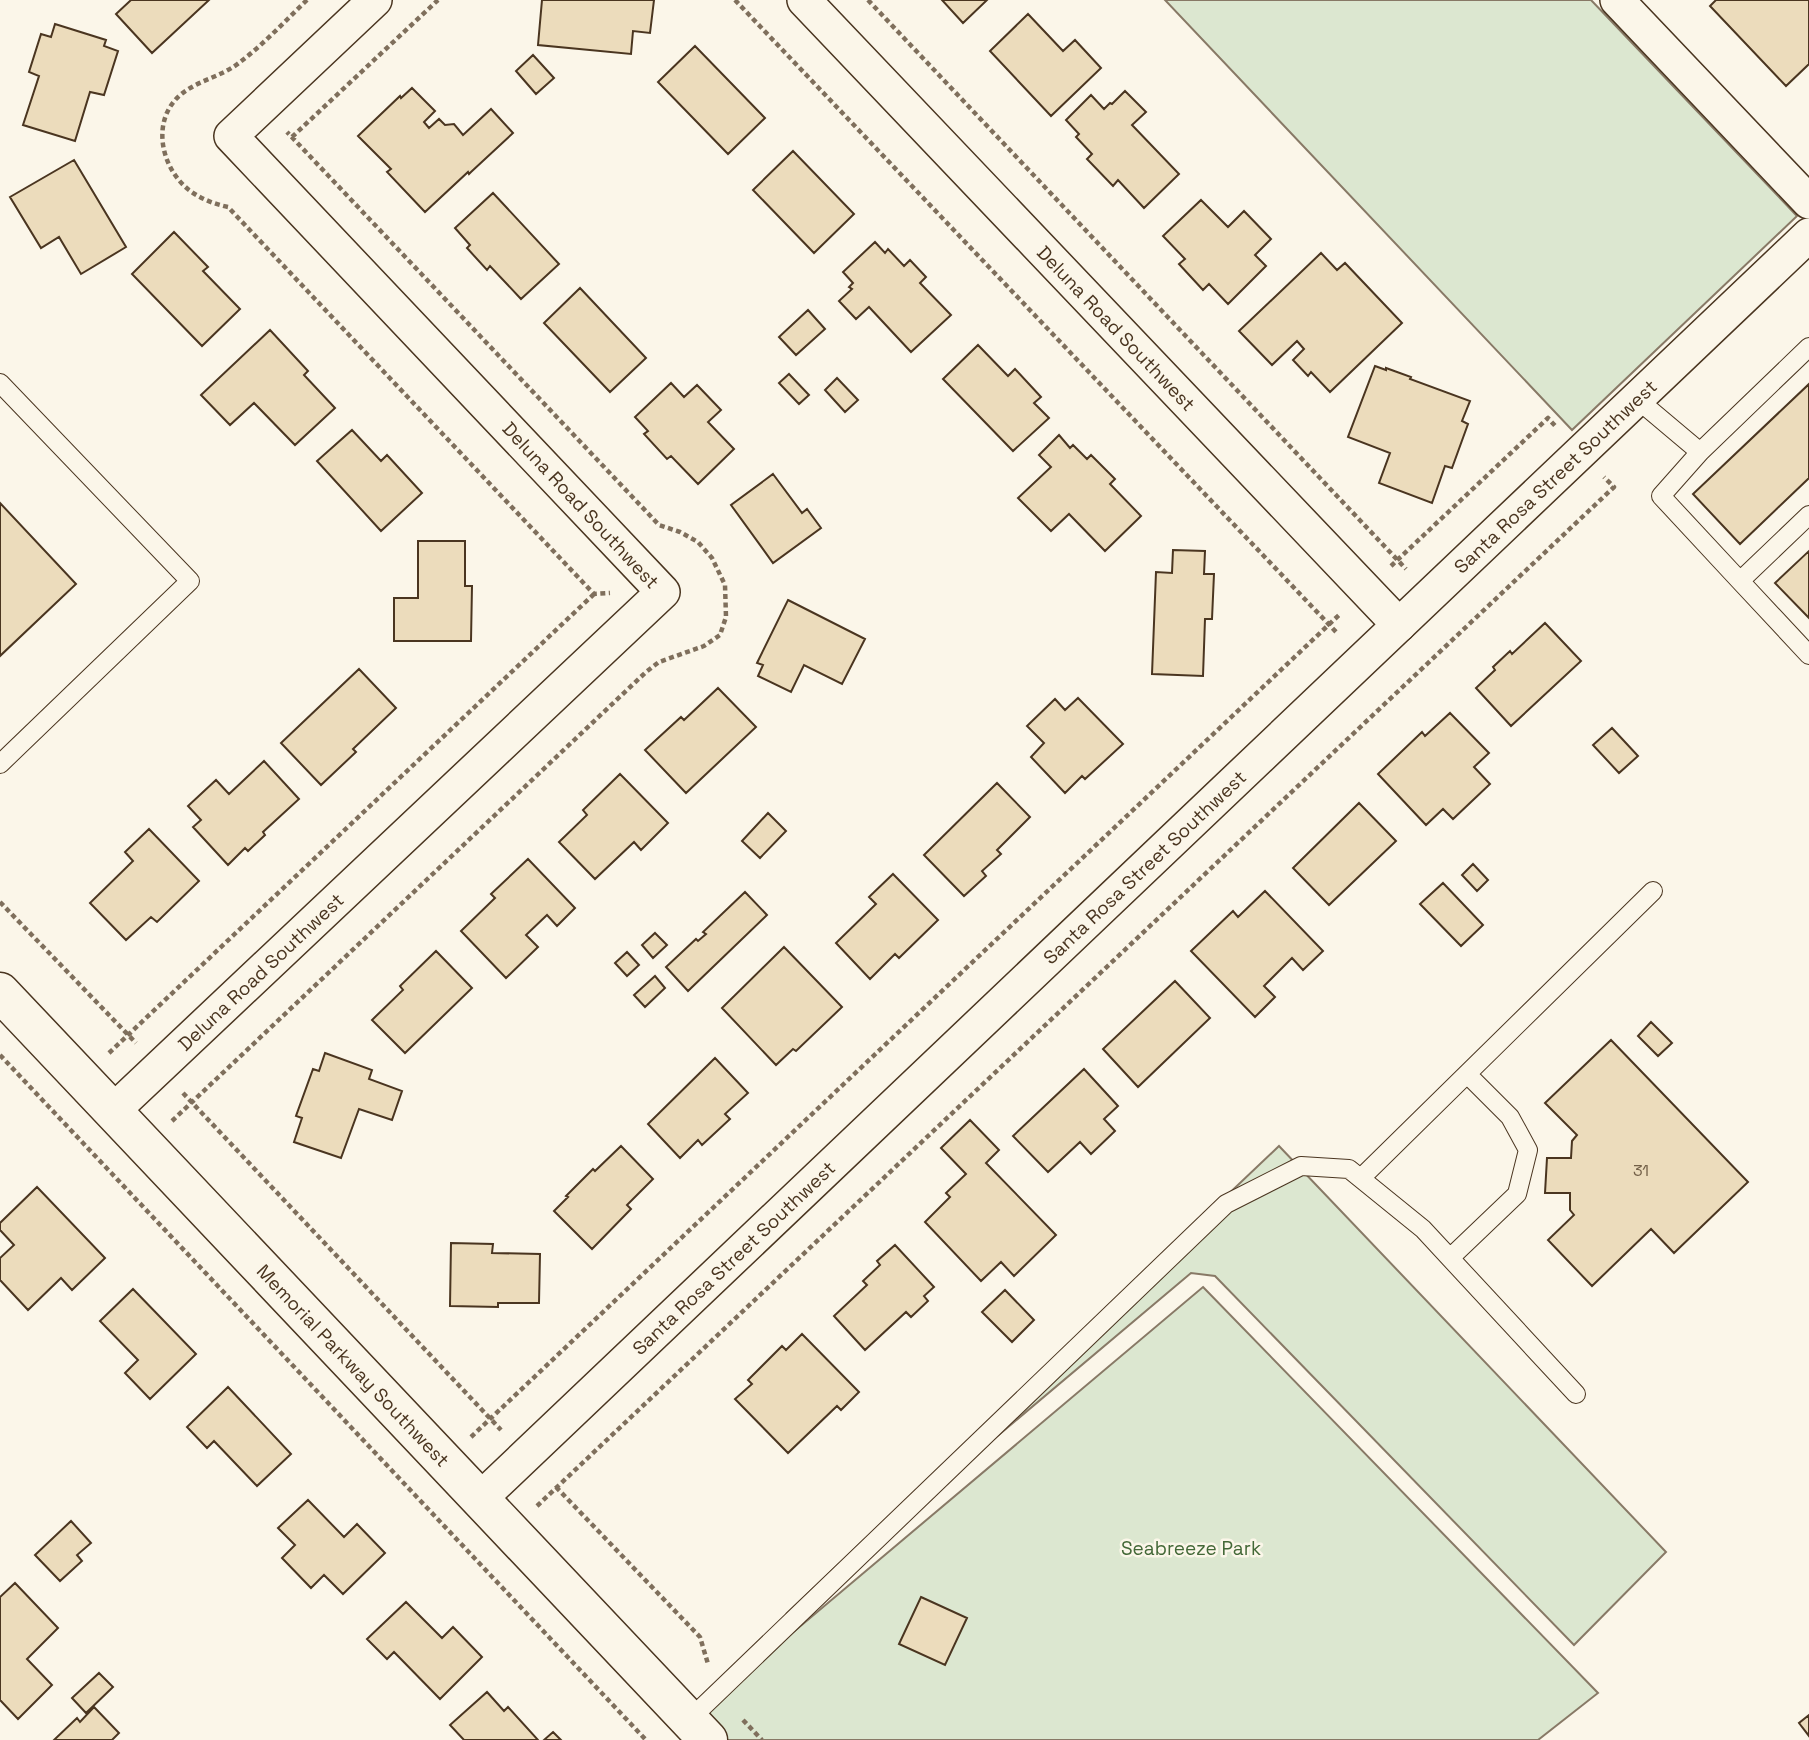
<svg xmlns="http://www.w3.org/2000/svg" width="1809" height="1740" font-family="'Space Grotesk',sans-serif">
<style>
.green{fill:#dce7d0;stroke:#887966;stroke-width:2}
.building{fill:#ecdcbc;stroke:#4a3520;stroke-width:2}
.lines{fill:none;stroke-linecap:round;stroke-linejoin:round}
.service-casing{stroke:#4a3520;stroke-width:20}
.minor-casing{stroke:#4a3520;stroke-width:36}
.tertiary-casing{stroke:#4a3520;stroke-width:41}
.path{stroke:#7f6f5c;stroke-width:4.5;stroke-dasharray:5 3.5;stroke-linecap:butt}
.service{stroke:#fbf6e9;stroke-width:18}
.minor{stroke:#fbf6e9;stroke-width:33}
.tertiary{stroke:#fbf6e9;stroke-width:38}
.labels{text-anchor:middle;stroke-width:5;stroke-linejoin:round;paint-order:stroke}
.number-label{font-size:16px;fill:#725f47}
.street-label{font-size:19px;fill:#4a3520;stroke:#fbf6e9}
.park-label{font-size:19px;fill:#436837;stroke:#fbf6e9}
</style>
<rect width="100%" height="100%" fill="#fbf6e9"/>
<path class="green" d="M 1165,0 L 1591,0 L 1797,216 L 1572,430 Z
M 1279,1146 L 1666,1552 L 1574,1645 L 1215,1276 L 1191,1273 L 786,1614 Z
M 1203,1287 L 1598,1693 L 1538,1740 L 708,1740 L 689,1720 Z"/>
<path class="building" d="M 131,0 L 209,0 L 152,53 L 116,14 Z
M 542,0 L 654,0 L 650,33 L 633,31 L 631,54 L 538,45 Z
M 942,0 L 987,0 L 963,23 Z
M 1716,0 L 1809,0 L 1809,64 L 1786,86 L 1710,6 Z
M 1028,14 L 1063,51 L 1075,40 L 1101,68 L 1051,116 L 990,51 Z
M 55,24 L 106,40 L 104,46 L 118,51 L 104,95 L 90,92 L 75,141 L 23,125 L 39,76 L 29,72 L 41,34 L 51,37 Z
M 695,46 L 765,118 L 728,154 L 658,82 Z
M 533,55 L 554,78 L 536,94 L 516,71 Z
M 412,88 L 435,111 L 424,122 L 429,128 L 439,119 L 445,125 L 454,124 L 463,135 L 491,109 L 513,133 L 471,172 L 469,174 L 468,172 L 425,212 L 387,172 L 391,169 L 358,136 L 400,96 L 401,98 Z
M 1125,91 L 1146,112 L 1132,125 L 1179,174 L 1144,208 L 1118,180 L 1113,186 L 1087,159 L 1092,154 L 1076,137 L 1079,134 L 1066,120 L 1091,95 L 1104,109 L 1110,103 L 1112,104 Z
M 793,151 L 854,214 L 814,253 L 753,190 Z
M 74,160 L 126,247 L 81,274 L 59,237 L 41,248 L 10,197 Z
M 493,193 L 559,264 L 521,299 L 490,266 L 487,270 L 467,248 L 470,245 L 455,228 Z
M 1201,200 L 1228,227 L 1244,211 L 1271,239 L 1255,255 L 1266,266 L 1228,304 L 1209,284 L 1203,290 L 1179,264 L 1185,259 L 1163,236 Z
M 174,232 L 208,267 L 203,271 L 240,309 L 202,346 L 132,274 Z
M 875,242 L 885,253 L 888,249 L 904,266 L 910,260 L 926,277 L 920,283 L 951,315 L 911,352 L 869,307 L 856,319 L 839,301 L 852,289 L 849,287 L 853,283 L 843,272 Z
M 1321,253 L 1337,270 L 1345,263 L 1402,323 L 1330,392 L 1311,372 L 1308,376 L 1293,360 L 1304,349 L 1297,341 L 1272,365 L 1239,331 Z
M 580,288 L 646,358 L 610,392 L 544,323 Z
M 808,310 L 825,329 L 796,355 L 779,337 Z
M 270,330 L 308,371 L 304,375 L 335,408 L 295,445 L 254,403 L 230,425 L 201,395 Z
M 978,345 L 1008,376 L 1015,369 L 1041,397 L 1034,403 L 1049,418 L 1013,451 L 943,379 Z
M 1375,366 L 1386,370 L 1386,368 L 1411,377 L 1410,379 L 1470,401 L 1462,421 L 1468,424 L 1452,468 L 1445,466 L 1432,503 L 1379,483 L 1390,453 L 1348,437 Z
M 789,374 L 809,395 L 799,404 L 779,383 Z
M 837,378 L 858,400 L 845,412 L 825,390 Z
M 671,383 L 684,397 L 697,385 L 721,410 L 708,422 L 734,449 L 698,484 L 671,456 L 667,459 L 644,434 L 648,431 L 635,417 Z
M 1809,384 L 1809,478 L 1740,544 L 1693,494 Z
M 352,430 L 381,461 L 387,455 L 422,493 L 381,531 L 317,461 Z
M 1059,435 L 1070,448 L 1073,445 L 1087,459 L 1091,455 L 1115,479 L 1110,484 L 1141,516 L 1105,551 L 1069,514 L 1051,531 L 1018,498 L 1051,467 L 1039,455 Z
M 773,474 L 802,513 L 807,509 L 821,528 L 773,563 L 731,505 Z
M 0,503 L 76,584 L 0,656 Z
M 418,541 L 465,541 L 465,586 L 472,586 L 471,641 L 394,641 L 394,598 L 418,598 Z
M 1173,550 L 1205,551 L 1204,574 L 1214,574 L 1212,619 L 1205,619 L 1203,676 L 1152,674 L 1156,572 L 1172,573 Z
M 1809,551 L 1809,618 L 1775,583 Z
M 788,600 L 865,639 L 842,684 L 804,665 L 791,692 L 758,676 L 763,665 L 757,663 Z
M 1545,623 L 1581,661 L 1511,726 L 1476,688 L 1495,670 L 1493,667 L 1510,651 L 1512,654 Z
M 359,669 L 396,708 L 353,749 L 356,752 L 321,785 L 281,743 Z
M 718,688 L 756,727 L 686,793 L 645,750 L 681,717 L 684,720 Z
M 1078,698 L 1123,744 L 1085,779 L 1082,776 L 1065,793 L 1031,757 L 1044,743 L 1027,726 L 1055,699 L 1065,710 Z
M 1450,713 L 1489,753 L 1474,767 L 1490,784 L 1453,819 L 1443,809 L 1426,825 L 1378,774 L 1422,732 L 1425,736 Z
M 1612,728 L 1638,756 L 1619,773 L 1593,745 Z
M 264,761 L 299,799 L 263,832 L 265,835 L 248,851 L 245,848 L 228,865 L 193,827 L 201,820 L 188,806 L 216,780 L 229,794 Z
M 620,774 L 668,823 L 641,850 L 634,842 L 595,879 L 559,842 L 587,815 L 583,810 Z
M 997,783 L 1030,817 L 997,850 L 1001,854 L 982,871 L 986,876 L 964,896 L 924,855 Z
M 1359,803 L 1396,841 L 1329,905 L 1293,868 Z
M 768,813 L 786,831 L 760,858 L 742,841 Z
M 149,829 L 199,881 L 157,922 L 151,917 L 126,940 L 90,903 L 133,861 L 125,852 Z
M 528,859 L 575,908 L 557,926 L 547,915 L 526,935 L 538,947 L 506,978 L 461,931 L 495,898 L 491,894 Z
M 1473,864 L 1488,880 L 1477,891 L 1462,875 Z
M 893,874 L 938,920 L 899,958 L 895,954 L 870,979 L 836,943 L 876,904 L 869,897 Z
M 1443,883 L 1483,925 L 1461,946 L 1420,904 Z
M 1265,891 L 1323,951 L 1303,970 L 1292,958 L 1264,986 L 1275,997 L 1255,1017 L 1191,951 L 1233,911 L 1238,917 Z
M 745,892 L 767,915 L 688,991 L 666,967 L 696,939 L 698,941 L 706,934 L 703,932 Z
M 655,933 L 667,945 L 653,958 L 642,945 Z
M 784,947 L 842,1007 L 796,1051 L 793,1049 L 776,1065 L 722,1008 Z
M 436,951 L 472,988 L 405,1053 L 372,1020 L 403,990 L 400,986 Z
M 627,952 L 639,965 L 627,976 L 615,963 Z
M 655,976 L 665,988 L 645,1007 L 634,995 Z
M 1175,981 L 1210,1018 L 1138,1087 L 1103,1049 Z
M 1651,1022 L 1672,1043 L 1658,1056 L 1638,1036 Z
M 1611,1040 L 1748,1182 L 1674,1253 L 1651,1229 L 1592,1286 L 1548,1240 L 1574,1215 L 1570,1210 L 1570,1193 L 1545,1193 L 1547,1158 L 1571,1158 L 1572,1141 L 1577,1135 L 1545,1103 Z
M 325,1053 L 372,1070 L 369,1079 L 402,1091 L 392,1120 L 359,1109 L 341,1158 L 294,1142 L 302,1118 L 296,1116 L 313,1069 L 319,1071 Z
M 715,1058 L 748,1093 L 725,1114 L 730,1119 L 702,1145 L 698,1140 L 680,1158 L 648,1124 Z
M 1084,1069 L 1118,1106 L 1104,1119 L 1115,1131 L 1091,1154 L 1080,1142 L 1048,1172 L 1013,1136 Z
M 970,1120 L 999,1150 L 986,1163 L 1056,1235 L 1014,1276 L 1001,1262 L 981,1281 L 925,1222 L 950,1197 L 946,1193 L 966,1174 L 941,1148 Z
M 621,1146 L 653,1179 L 627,1205 L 631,1209 L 592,1249 L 554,1211 L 568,1197 L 566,1196 L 593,1169 L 595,1171 Z
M 37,1187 L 105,1258 L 72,1290 L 61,1278 L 28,1310 L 0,1280 L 0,1258 L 14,1245 L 0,1230 L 0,1223 Z
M 451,1243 L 493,1244 L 492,1253 L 540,1254 L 539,1303 L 498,1303 L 498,1307 L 450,1306 Z
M 895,1245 L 934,1287 L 924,1296 L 928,1301 L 911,1317 L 906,1312 L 865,1350 L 834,1316 L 867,1285 L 863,1281 L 880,1265 L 877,1261 Z
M 133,1289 L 196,1354 L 150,1399 L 125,1373 L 138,1360 L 100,1321 Z
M 1005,1290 L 1034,1320 L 1012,1342 L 982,1312 Z
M 802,1334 L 859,1392 L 841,1410 L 837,1406 L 788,1453 L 735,1399 L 752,1384 L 748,1380 L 782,1346 L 786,1350 Z
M 228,1387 L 291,1454 L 257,1486 L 214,1441 L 207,1448 L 187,1427 Z
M 308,1500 L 344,1537 L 357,1524 L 385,1553 L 343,1594 L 324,1575 L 311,1588 L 282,1558 L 295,1545 L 278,1528 Z
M 71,1521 L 91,1543 L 77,1555 L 82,1561 L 60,1581 L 35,1555 Z
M 15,1583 L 58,1628 L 27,1659 L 52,1685 L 18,1719 L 0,1700 L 0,1597 Z
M 921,1597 L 967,1618 L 945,1665 L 899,1644 Z
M 406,1602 L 442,1638 L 453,1627 L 482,1657 L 440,1699 L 394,1652 L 387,1659 L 367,1639 Z
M 99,1673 L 113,1687 L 86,1713 L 72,1698 Z
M 487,1692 L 504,1711 L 508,1707 L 538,1740 L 464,1740 L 450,1725 Z
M 94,1707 L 119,1733 L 112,1740 L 54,1740 L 77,1718 L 80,1722 Z
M 1809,1715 L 1809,1736 L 1799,1723 Z
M 553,1732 L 561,1740 L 544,1740 Z"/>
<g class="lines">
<g class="service-casing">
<path id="service" d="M 1809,347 L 1700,452 L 1661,496 L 1740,581 L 1809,515
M 0,383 L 190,581 L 0,764
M 1637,399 L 1700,452
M 1740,581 L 1809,655
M 1361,1178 L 1653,891
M 1450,1258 L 1517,1194 L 1528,1150 L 1510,1117 L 1467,1074
M 689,1720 L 1226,1204 L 1301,1166 L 1349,1169 L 1423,1229 L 1576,1394"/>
</g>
<g class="minor-casing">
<g id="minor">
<path id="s1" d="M 804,0 L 1399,625"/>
<path d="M 1617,0 L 1809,202"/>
<path id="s2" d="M 113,1111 L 663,592 L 231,136 L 375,0"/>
<path id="s3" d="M 480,1499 L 1809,235"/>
</g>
</g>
<g class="tertiary-casing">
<g id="tertiary">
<path id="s4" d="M 0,992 L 708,1740"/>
</g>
</g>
<path class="path" d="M 307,0 C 285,21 264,44 240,62 C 222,77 197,80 179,96 C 151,122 161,168 189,190 C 201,199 214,204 228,207 L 594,594 L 610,593
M 735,0 L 1338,634
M 868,0 L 1406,569
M 292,137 L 438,0
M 1391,566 L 1548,418 L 1557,428
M 0,902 L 136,1043
M 109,1053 L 594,594
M 0,1055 L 646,1740
M 183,1093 L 501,1430
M 172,1121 L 646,672 L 659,662 L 704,646 L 720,635 L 726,617 L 725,585 L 712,558 L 698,542 L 680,532 L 659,525 L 287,132
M 471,1437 L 1339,615
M 556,1487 L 700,1637 L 708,1664
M 537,1506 L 1614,487 L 1604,477
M 743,1720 L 762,1740"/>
<use href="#service" class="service"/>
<use href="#minor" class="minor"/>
<use href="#tertiary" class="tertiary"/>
</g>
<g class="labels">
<g class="number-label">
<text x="1641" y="1176">31</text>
</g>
<g class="street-label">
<text dy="7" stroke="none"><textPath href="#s1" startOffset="453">Deluna Road Southwest</textPath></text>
<text dy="7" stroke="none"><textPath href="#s3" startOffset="1484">Santa Rosa Street Southwest</textPath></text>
<text transform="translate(581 505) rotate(47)" y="7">Deluna Road Southwest</text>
<text dy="7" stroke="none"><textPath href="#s3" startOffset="917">Santa Rosa Street Southwest</textPath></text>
<text dy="7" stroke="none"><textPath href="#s2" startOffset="203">Deluna Road Southwest</textPath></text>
<text dy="7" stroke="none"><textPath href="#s3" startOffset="350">Santa Rosa Street Southwest</textPath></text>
<text dy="7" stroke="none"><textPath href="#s4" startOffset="514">Memorial Parkway Southwest</textPath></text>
</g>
<g class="park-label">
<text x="1191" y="1555">Seabreeze Park</text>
</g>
</g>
</svg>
